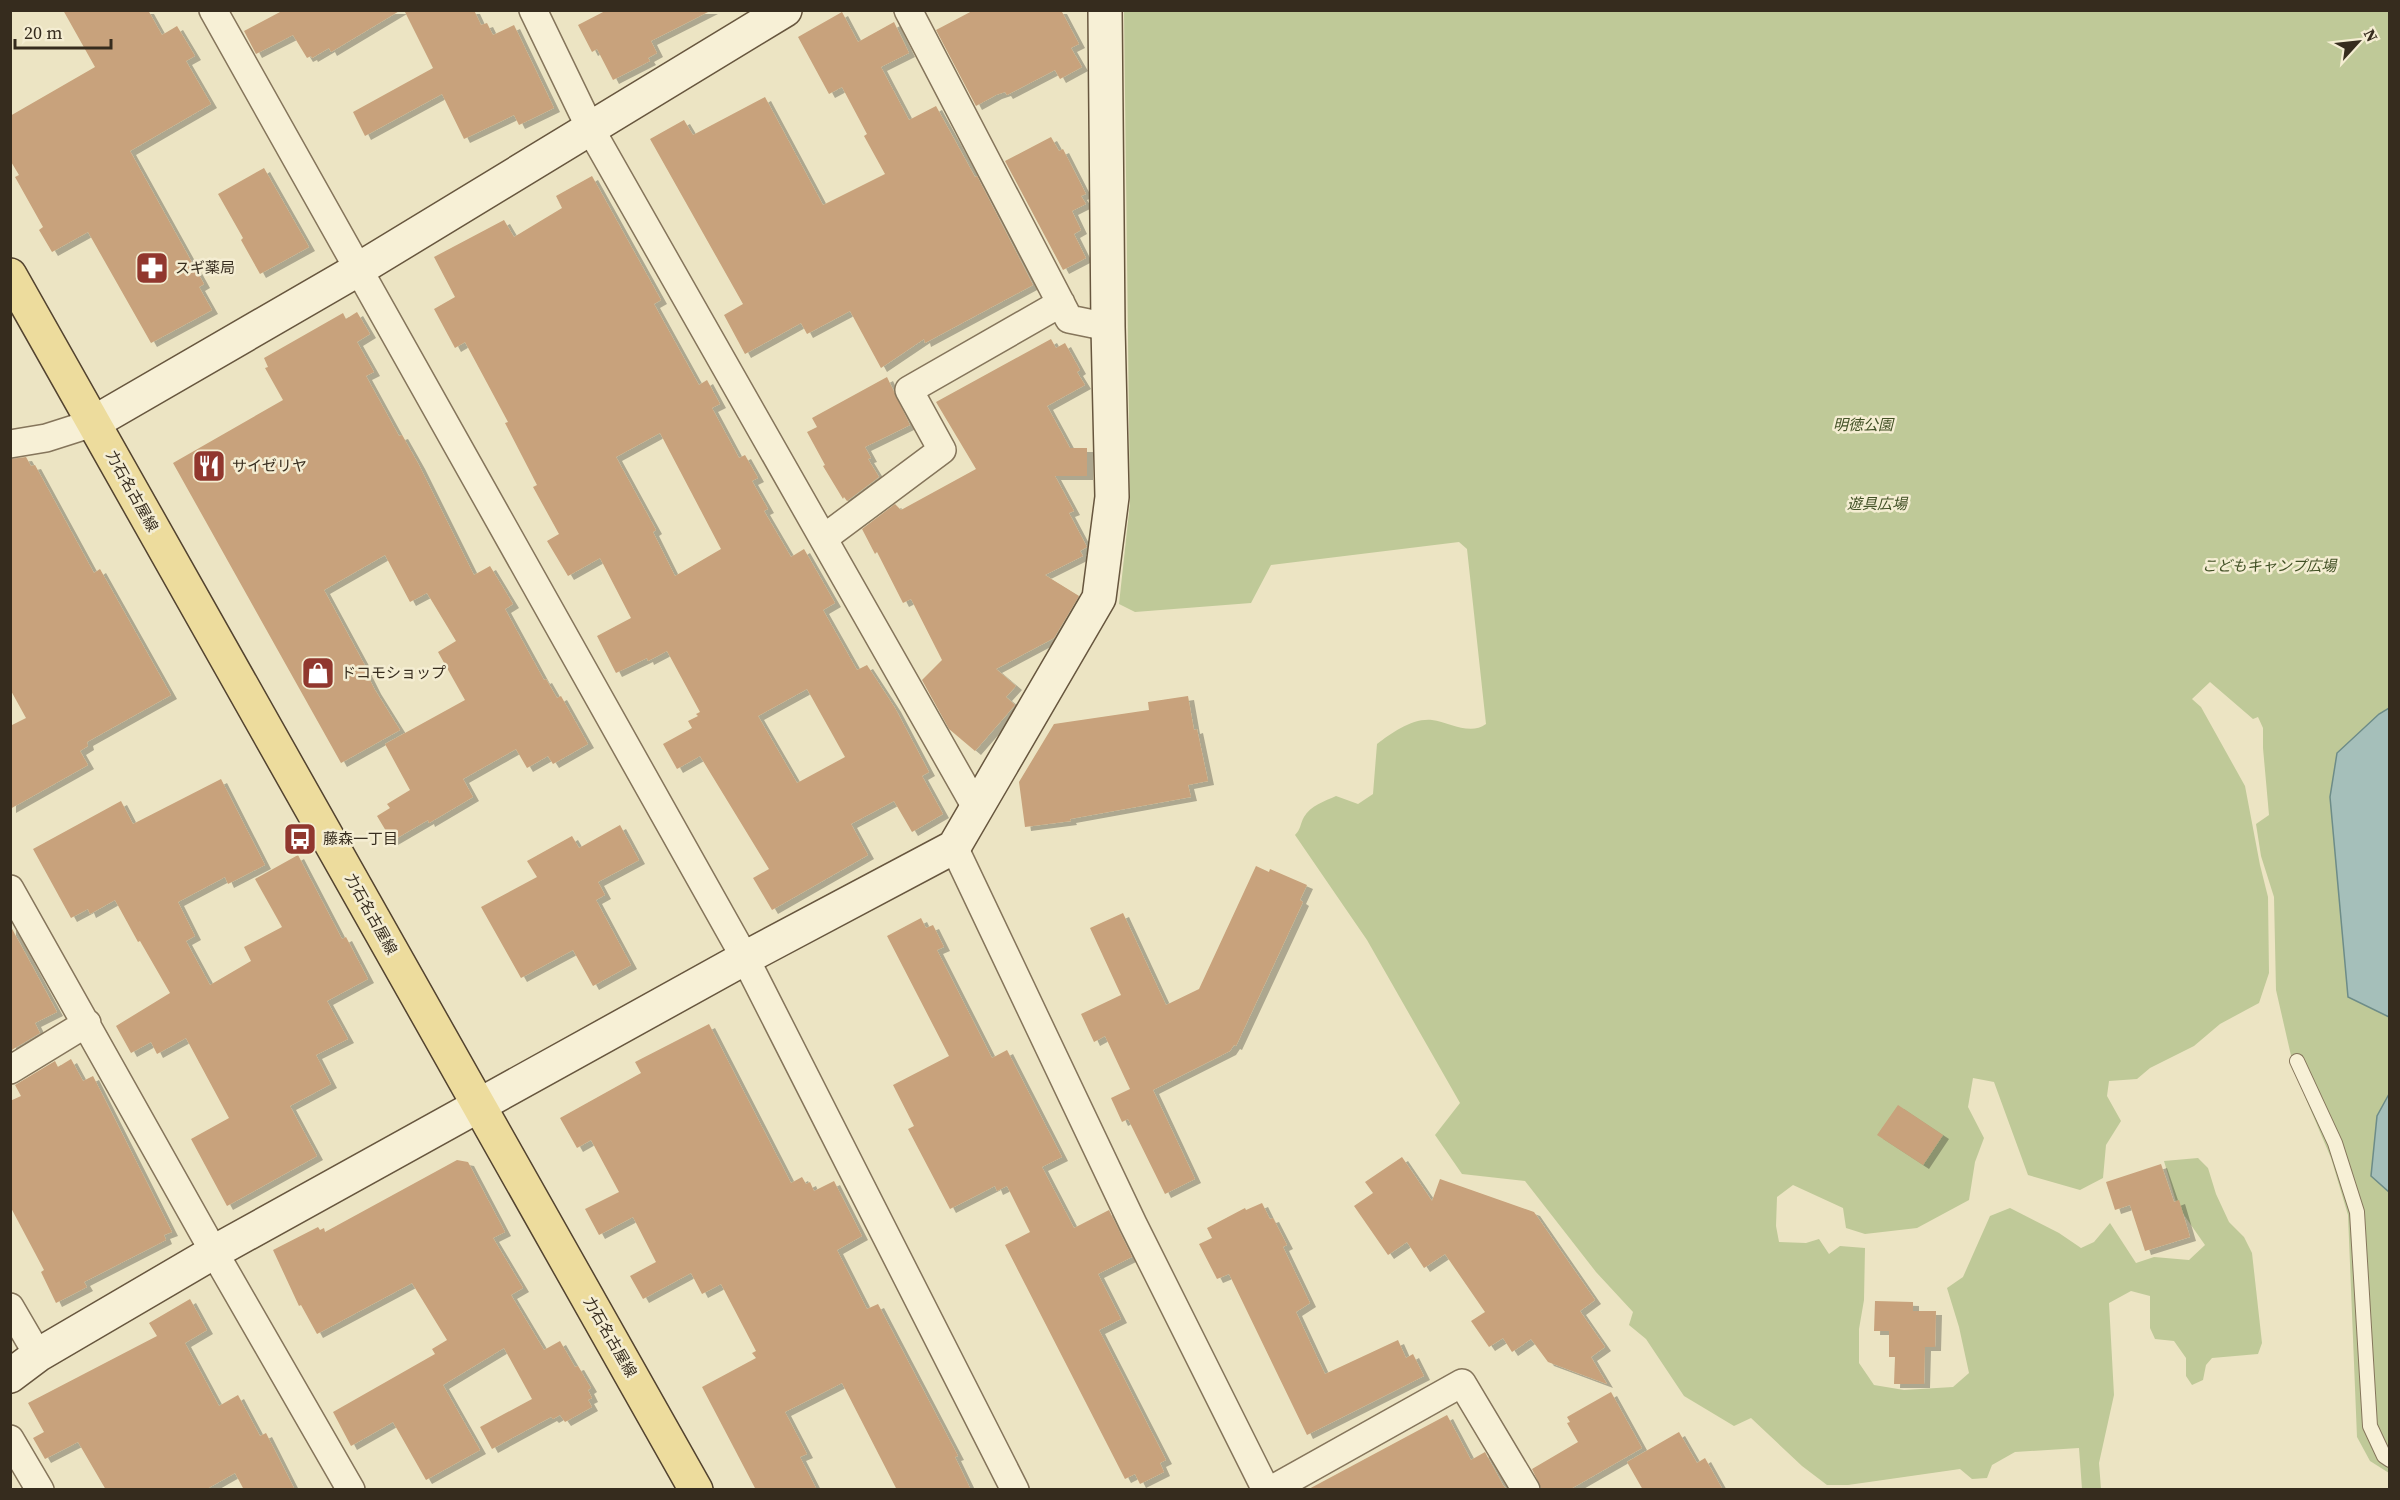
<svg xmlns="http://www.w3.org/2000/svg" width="2400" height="1500" font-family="'Source Serif 4','Noto Sans JP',serif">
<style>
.green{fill:#bfc998}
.water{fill:#a5bfba;stroke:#6d8c88;stroke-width:1.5}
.building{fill:#c8a27b;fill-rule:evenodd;filter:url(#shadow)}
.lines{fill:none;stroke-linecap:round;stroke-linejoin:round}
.lane-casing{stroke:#85755b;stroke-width:16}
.street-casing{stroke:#85755b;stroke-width:30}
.secondary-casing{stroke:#67563e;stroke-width:36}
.primary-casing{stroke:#53432f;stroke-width:36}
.lane{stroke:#f7f0d6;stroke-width:14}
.street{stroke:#f7f0d6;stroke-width:27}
.secondary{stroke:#f7f0d6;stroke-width:33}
.primary{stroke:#eddc9d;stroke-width:33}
.labels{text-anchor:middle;stroke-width:5;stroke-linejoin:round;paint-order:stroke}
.poi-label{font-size:15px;fill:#362c1e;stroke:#f4edd2;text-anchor:start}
.park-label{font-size:15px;font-style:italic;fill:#425126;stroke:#f4edd2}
.street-label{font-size:15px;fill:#362c1e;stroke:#f4edd2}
</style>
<defs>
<filter id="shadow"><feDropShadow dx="6" dy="4" stdDeviation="0" flood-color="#0004"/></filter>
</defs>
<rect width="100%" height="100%" fill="#ece4c3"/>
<path class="green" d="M 1124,11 L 2389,11 L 2389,1473 L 2370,1461 L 2357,1437 L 2348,1215 L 2331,1158 L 2295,1073 L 2276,990 L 2274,897 L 2261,856 L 2256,824 L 2269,815 L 2263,748 L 2263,728 L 2258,717 L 2253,719 L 2210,682 L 2192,699 L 2201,707 L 2245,786 L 2260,865 L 2268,897 L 2269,973 L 2259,1003 L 2220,1024 L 2194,1046 L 2150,1068 L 2137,1079 L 2109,1081 L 2107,1096 L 2121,1121 L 2106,1145 L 2103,1178 L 2080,1190 L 2028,1175 L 1994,1082 L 1973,1078 L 1968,1107 L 1984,1138 L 1975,1162 L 1969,1200 L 1917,1228 L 1865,1234 L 1846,1228 L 1843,1208 L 1793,1185 L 1777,1197 L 1776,1226 L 1779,1242 L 1806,1243 L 1819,1239 L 1829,1254 L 1840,1246 L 1865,1248 L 1864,1300 L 1859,1329 L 1859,1363 L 1874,1385 L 1904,1390 L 1953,1387 L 1969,1373 L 1959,1327 L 1947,1288 L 1963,1277 L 1990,1216 L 2010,1208 L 2059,1233 L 2081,1248 L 2094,1242 L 2110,1223 L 2136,1263 L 2154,1257 L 2189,1260 L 2205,1245 L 2177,1205 L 2164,1161 L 2198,1158 L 2208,1168 L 2216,1194 L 2229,1222 L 2244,1237 L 2252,1253 L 2262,1343 L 2258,1354 L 2212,1358 L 2206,1365 L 2203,1380 L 2192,1385 L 2186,1376 L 2186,1358 L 2174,1341 L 2155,1339 L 2150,1328 L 2150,1296 L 2131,1291 L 2109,1303 L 2114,1395 L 2099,1463 L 2101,1489 L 2082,1489 L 2079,1448 L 2015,1452 L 1992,1465 L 1987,1478 L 1972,1479 L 1960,1469 L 1848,1485 L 1827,1485 L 1802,1466 L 1751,1418 L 1734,1426 L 1684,1396 L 1646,1339 L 1629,1325 L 1633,1312 L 1596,1272 L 1525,1181 L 1462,1174 L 1435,1135 L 1460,1103 L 1367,940 L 1295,835 C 1301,829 1300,824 1304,817 C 1310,806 1325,801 1336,796 L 1358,804 L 1373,794 L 1377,744 C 1392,733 1412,718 1432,720 C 1449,722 1470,736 1486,724 L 1467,549 L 1459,542 L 1271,565 L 1251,603 L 1135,612 L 1119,604 L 1130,503 Z"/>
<path class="water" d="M 2389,708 L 2389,1017 L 2348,997 L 2330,797 L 2337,753 L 2379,714 Z
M 2389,1094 L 2389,1192 L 2371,1176 L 2377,1116 Z"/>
<path class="building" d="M 63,10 L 148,10 L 162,35 L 177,26 L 195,56 L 186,61 L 211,104 L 130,151 L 204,284 L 199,287 L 212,310 L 151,343 L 88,232 L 52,252 L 39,230 L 43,227 L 15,177 L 19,175 L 10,160 L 10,116 L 95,67 Z
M 279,10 L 401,10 L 331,52 L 329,48 L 312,58 L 311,56 L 307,58 L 293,35 L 256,54 L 244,31 L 280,12 Z
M 404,10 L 474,10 L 481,25 L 487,23 L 493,35 L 514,25 L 554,108 L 519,125 L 514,115 L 464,139 L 442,94 L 365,136 L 353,112 L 433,68 Z
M 607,10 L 712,10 L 651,41 L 657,53 L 648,58 L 650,61 L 613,80 L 597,49 L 592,52 L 578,25 Z
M 974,10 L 1061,10 L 1079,44 L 1071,48 L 1082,67 L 1060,79 L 1055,70 L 1007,95 L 1005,92 L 996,95 L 976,106 L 936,30 Z
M 842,12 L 858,42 L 894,22 L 909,53 L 881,67 L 909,120 L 936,106 L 975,177 L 977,176 L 1033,285 L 925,343 L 924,339 L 881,368 L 850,311 L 807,334 L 801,323 L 745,354 L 724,315 L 743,304 L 650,139 L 684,120 L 693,135 L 765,97 L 823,205 L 885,174 L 864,136 L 867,134 L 842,87 L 829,94 L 798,37 Z
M 1051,137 L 1059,151 L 1063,149 L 1086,194 L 1081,196 L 1086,204 L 1072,211 L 1081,230 L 1074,234 L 1086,258 L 1063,270 L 1005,161 Z
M 264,168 L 309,247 L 260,274 L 241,240 L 243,238 L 218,194 Z
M 592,176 L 661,300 L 654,304 L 699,385 L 707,380 L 720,404 L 712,408 L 739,458 L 745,455 L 758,478 L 752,481 L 768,509 L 764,511 L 791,557 L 804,549 L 835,603 L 823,610 L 857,670 L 867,665 L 895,708 L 929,772 L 922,776 L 943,814 L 912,832 L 894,801 L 851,824 L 868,855 L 772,910 L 753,878 L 769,869 L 700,756 L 677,769 L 663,744 L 692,728 L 688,721 L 698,716 L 696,714 L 700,712 L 667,651 L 648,661 L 647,658 L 616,673 L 597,636 L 631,618 L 600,558 L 568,576 L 547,541 L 559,534 L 533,487 L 537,485 L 505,423 L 508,422 L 465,342 L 455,348 L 434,309 L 455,297 L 434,257 L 504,220 L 514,237 L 562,208 L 556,196 ZM 660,433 L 721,549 L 675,576 L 653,532 L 656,530 L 616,457 ZM 807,689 L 845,757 L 797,783 L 758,716 Z
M 357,312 L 370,334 L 357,342 L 374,372 L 366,376 L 399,436 L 402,435 L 419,465 L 474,575 L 490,566 L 513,604 L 505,609 L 544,680 L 546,679 L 557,698 L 561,696 L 588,744 L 553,764 L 548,756 L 527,768 L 516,749 L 463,779 L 473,797 L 429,823 L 428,820 L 392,841 L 377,816 L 390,808 L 387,804 L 410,790 L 385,744 L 465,700 L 438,652 L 456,641 L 427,593 L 410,602 L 385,555 L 324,590 L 368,671 L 366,672 L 375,690 L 400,730 L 341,763 L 173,463 L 283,400 L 265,368 L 268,367 L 264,358 L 343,313 L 346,319 Z
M 1051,339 L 1056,348 L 1065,343 L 1080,370 L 1077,372 L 1085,385 L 1047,406 L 1070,448 L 1087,448 L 1087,476 L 1055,476 L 1074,511 L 1069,513 L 1087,547 L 1080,551 L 1083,556 L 1045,575 L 1079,596 L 1054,638 L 996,669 L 1016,686 L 1006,697 L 1015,705 L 975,751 L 949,729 L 922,680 L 942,660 L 911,599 L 903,603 L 877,552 L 875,554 L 862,529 L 895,504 L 901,510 L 976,469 L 936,402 Z
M 887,377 L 910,425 L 865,447 L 871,458 L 868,459 L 879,477 L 847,501 L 844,497 L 843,499 L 823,466 L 825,465 L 807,432 L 817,427 L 812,418 Z
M 26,457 L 31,466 L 35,465 L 94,573 L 100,569 L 171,695 L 87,742 L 88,746 L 80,751 L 88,765 L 10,809 L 10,726 L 26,718 L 10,689 L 10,459 Z
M 1188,696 L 1194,730 L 1197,729 L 1208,781 L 1188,785 L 1191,797 L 1070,819 L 1071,821 L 1025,827 L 1019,782 L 1054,724 L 1149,710 L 1148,702 Z
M 221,779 L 265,865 L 228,884 L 225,877 L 178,902 L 195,936 L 186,941 L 210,985 L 251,961 L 244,947 L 282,927 L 255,879 L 298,855 L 342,939 L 346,937 L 368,979 L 327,1001 L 348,1039 L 316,1055 L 331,1084 L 290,1106 L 317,1156 L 227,1206 L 191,1139 L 229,1118 L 186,1038 L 157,1054 L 151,1042 L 131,1053 L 116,1026 L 170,993 L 140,941 L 138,942 L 115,900 L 90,914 L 88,909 L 71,918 L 33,849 L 121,801 L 133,824 Z
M 620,825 L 639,860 L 598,882 L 605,895 L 596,900 L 631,965 L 593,986 L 573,950 L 521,978 L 481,907 L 537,877 L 527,861 L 572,836 L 579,848 Z
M 1256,866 L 1269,872 L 1270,869 L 1307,885 L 1300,900 L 1303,902 L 1236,1046 L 1234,1045 L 1230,1051 L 1153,1090 L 1195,1179 L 1165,1194 L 1128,1119 L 1122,1122 L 1111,1098 L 1130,1089 L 1105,1036 L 1094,1042 L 1081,1014 L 1121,995 L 1090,928 L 1123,913 L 1166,1005 L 1199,989 Z
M 921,918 L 926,928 L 933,925 L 944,947 L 937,950 L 992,1058 L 1007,1050 L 1062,1157 L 1042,1167 L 1074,1228 L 1109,1210 L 1132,1257 L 1098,1274 L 1121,1319 L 1099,1330 L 1166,1460 L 1160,1463 L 1164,1472 L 1140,1484 L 1135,1474 L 1125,1479 L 1005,1245 L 1030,1232 L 1007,1186 L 997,1191 L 995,1186 L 950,1209 L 908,1129 L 914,1126 L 893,1085 L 949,1056 L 887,936 Z
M 10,925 L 57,1012 L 35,1023 L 40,1033 L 10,1051 Z
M 709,1024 L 791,1183 L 802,1177 L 806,1184 L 810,1182 L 814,1191 L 834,1181 L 862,1236 L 837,1250 L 867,1309 L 878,1304 L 958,1456 L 955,1457 L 971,1490 L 897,1490 L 842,1383 L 785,1412 L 807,1454 L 800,1457 L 817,1490 L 756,1490 L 702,1387 L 756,1358 L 752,1353 L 756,1351 L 721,1284 L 702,1294 L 691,1273 L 643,1299 L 630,1276 L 656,1262 L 633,1217 L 599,1235 L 585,1209 L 619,1192 L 591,1140 L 577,1148 L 560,1118 L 641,1073 L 635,1062 Z
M 71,1059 L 83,1081 L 93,1076 L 172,1232 L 164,1235 L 166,1240 L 84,1282 L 87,1287 L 56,1303 L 41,1272 L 44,1270 L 10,1206 L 10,1101 L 21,1096 L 15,1085 L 55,1061 L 58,1067 Z
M 1898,1105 L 1943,1135 L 1923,1165 L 1877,1135 Z
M 1402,1157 L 1432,1201 L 1440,1179 L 1534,1212 L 1595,1300 L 1580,1311 L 1605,1347 L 1591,1357 L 1607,1384 L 1548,1362 L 1531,1339 L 1512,1352 L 1503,1338 L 1489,1347 L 1471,1321 L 1485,1312 L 1445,1254 L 1424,1268 L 1407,1242 L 1388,1255 L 1354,1206 L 1373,1193 L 1365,1182 Z
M 457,1160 L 468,1162 L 505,1232 L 493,1238 L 523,1288 L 511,1295 L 544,1350 L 560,1341 L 575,1367 L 578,1366 L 591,1388 L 588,1390 L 592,1398 L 588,1400 L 592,1407 L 565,1422 L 560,1415 L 553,1419 L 551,1417 L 492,1449 L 480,1427 L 532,1399 L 504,1348 L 443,1385 L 480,1450 L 426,1480 L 393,1422 L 351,1446 L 333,1412 L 435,1354 L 432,1349 L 447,1340 L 412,1283 L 317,1334 L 301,1305 L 299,1306 L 273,1250 L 318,1227 L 320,1230 L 324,1228 L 325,1232 Z
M 2161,1164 L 2174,1202 L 2179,1200 L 2190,1237 L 2145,1251 L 2130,1205 L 2115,1210 L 2106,1182 Z
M 1262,1203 L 1270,1219 L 1273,1218 L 1287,1245 L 1283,1247 L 1310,1303 L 1296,1312 L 1325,1374 L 1398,1340 L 1406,1358 L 1413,1354 L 1424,1376 L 1307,1435 L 1229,1274 L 1217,1279 L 1199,1244 L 1212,1238 L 1207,1228 L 1245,1208 L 1246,1210 Z
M 190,1299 L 207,1330 L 185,1343 L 219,1406 L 238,1395 L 260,1436 L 266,1433 L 295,1490 L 244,1490 L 235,1473 L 205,1490 L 106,1490 L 78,1442 L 45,1459 L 33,1438 L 44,1432 L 28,1403 L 157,1336 L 149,1323 Z
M 1875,1301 L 1913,1302 L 1913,1311 L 1936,1311 L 1935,1347 L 1925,1347 L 1924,1384 L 1894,1384 L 1895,1357 L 1889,1357 L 1889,1331 L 1874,1331 Z
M 1611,1392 L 1642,1448 L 1569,1490 L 1542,1490 L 1532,1469 L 1578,1442 L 1567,1423 L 1570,1422 L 1567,1417 Z
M 1447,1415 L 1471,1460 L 1485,1452 L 1503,1485 L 1507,1490 L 1307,1490 Z
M 1679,1432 L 1697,1463 L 1705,1458 L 1723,1490 L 1643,1490 L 1627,1462 Z"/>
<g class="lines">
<g class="lane-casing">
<path id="lane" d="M 2297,1061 L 2335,1143 L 2357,1212 L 2370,1426 L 2384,1456 L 2390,1460"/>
</g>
<g class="street-casing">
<path id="street" d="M 213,10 L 745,958 L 1015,1490
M 533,10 L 591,130 L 977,809
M 908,10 L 1069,319 L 1108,327
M 10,444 L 46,438 L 93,423
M 824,538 L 942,450 L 909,390 L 1061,303
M 954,847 L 1133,1224 L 1266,1490
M 10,889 L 214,1252 L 351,1490
M 10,1070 L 87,1023
M 10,1307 L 38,1355
M 10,1439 L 40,1490
M 1271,1490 L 1462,1383 L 1526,1490"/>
</g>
<g class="secondary-casing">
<path id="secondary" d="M 93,423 L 359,269 L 785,10
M 10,1376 L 38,1355 L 214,1252 L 745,958 L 954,847 L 1099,598 L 1112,497 L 1108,327 L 1105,10"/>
</g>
<g class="primary-casing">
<path id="primary" d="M 10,275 L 696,1490"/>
</g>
<use href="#lane" class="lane"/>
<use href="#street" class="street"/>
<use href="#secondary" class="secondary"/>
<use href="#primary" class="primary"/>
</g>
<defs>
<g id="pharmacy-square" transform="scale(1.725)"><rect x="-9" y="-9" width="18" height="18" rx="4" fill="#91372e" stroke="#f4edd2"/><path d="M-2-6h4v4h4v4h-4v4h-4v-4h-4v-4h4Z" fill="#fff"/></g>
<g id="restaurant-square" transform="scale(1.725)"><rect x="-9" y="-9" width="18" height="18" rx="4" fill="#91372e" stroke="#f4edd2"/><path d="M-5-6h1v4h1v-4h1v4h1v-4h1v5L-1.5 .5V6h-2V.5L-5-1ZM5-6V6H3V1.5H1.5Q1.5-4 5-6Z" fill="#fff"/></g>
<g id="shop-square" transform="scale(1.725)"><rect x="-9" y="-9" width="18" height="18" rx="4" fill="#91372e" stroke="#f4edd2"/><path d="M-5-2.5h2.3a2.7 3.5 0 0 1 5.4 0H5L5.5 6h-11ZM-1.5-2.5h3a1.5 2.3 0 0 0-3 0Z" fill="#fff"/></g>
<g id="bus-square" transform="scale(1.725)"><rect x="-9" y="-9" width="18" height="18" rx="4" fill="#91372e" stroke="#f4edd2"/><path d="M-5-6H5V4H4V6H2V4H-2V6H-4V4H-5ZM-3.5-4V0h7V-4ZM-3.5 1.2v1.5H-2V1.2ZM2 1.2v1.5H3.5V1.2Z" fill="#fff"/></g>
</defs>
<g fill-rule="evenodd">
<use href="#pharmacy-square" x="152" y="268"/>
<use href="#restaurant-square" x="209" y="466"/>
<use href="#shop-square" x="318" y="673"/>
<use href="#bus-square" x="300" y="839"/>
</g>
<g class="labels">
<g class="poi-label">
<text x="175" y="273">スギ薬局</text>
<text x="232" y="471">サイゼリヤ</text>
<text x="341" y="678">ドコモショップ</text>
<text x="323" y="844">藤森一丁目</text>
</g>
<g class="park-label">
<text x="1863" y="430">明徳公園</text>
<text x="1877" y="509">遊具広場</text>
<text x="2269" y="571">こどもキャンプ広場</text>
</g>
<g class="street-label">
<text transform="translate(132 491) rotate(61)" y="5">力石名古屋線</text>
<text transform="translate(371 914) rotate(61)" y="5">力石名古屋線</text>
<text transform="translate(610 1337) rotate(60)" y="5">力石名古屋線</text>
</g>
</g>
<rect width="2400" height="1500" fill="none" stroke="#362c1e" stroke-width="24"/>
<g transform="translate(2358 42) rotate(63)" stroke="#f4edd2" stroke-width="4.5" paint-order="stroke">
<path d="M0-4.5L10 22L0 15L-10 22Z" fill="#362c1e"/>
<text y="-9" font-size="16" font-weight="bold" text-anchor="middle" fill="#362c1e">N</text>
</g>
<path d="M15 39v9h96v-9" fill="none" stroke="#362c1e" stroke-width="3"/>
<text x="24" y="39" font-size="18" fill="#362c1e" stroke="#f4edd2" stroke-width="4.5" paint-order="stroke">20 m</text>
</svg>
